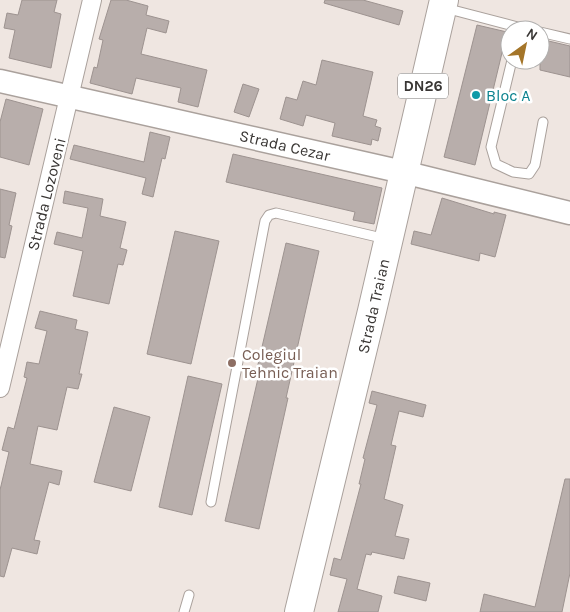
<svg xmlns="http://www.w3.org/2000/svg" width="570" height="612" font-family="Karla,sans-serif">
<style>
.building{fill:#b8aeab;stroke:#9d9390}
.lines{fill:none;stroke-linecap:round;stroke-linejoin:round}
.service-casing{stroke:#aaa19c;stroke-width:11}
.minor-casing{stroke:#aaa19c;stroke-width:20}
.tertiary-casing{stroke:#aaa19c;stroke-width:25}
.primary-casing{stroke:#aaa19c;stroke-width:30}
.service{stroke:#fff;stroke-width:9}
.minor{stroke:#fff;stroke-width:18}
.tertiary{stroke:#fff;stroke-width:22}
.primary{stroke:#fff;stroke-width:28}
.culture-dot{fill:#0f9aa8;stroke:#fff;stroke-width:2}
.education-dot{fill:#8d6e63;stroke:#fff;stroke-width:2}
.labels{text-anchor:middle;stroke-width:5;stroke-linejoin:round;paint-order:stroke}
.shield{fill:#fff;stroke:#747271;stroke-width:1}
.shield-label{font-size:15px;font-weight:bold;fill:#393634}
.culture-label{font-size:16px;fill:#0d838f;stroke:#fff;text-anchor:start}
.street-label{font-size:16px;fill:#393634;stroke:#fff}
.education-label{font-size:16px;fill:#785e54;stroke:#fff;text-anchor:start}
</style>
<rect width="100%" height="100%" fill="#efe6e1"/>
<path class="building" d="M 22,0 L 57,0 L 54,12 L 61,14 L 51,68 L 9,58 L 15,30 L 4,28 L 7,13 L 18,15 Z
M 111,0 L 126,0 L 148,6 L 146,15 L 169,21 L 166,33 L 147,28 L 141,54 L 207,70 L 198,107 L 178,102 L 181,88 L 136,78 L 132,94 L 90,83 L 94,67 L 97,68 L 103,40 L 99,39 Z
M 325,0 L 363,0 L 403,11 L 399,25 L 324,3 Z
M 477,25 L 507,32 L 475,165 L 444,157 Z
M 540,39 L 570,46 L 570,77 L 540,70 Z
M 322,60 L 373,72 L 363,116 L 377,120 L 375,126 L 381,128 L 378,141 L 372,139 L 371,145 L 332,136 L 335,123 L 306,115 L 303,126 L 280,119 L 286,97 L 297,100 L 303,81 L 316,85 Z
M 243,84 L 259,89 L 249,117 L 234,112 Z
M 6,99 L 43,109 L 29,165 L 0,157 L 0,122 Z
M 150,132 L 170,137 L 165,159 L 162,158 L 153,197 L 142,194 L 146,178 L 70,159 L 74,145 L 144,162 Z
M 233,154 L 382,188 L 374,224 L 353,220 L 355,212 L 226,182 Z
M 0,189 L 16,193 L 9,225 L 12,226 L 5,258 L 0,257 Z
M 65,191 L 103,199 L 100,216 L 126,222 L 120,248 L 127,250 L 123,265 L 118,264 L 109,304 L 73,296 L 83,251 L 54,244 L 57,232 L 82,238 L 88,208 L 63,203 Z
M 442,198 L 494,214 L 494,212 L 506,215 L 495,257 L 480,253 L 479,261 L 411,244 L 414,231 L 431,235 Z
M 175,231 L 219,241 L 191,364 L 147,354 Z
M 286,243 L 319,251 L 286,398 L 288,398 L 259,529 L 225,521 L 259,374 L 256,373 Z
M 40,311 L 77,320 L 75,329 L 88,332 L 79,374 L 82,374 L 78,389 L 67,387 L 57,430 L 38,426 L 30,464 L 62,471 L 59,485 L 49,482 L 34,540 L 40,541 L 37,554 L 12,548 L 4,577 L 0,576 L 0,490 L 9,452 L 2,450 L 8,427 L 14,429 L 27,378 L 24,377 L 27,362 L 39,364 L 47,331 L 35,328 Z
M 188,376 L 222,384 L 192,515 L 159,507 Z
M 372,391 L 426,405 L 423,417 L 399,411 L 391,445 L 396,446 L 384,499 L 403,505 L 395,536 L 409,539 L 404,559 L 372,552 L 371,555 L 366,554 L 357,589 L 382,596 L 378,612 L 338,612 L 347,579 L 330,575 L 334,558 L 341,560 L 361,484 L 359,484 L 365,459 L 363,458 L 377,405 L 369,403 Z
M 114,407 L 150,417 L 131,491 L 94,482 Z
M 565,479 L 570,479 L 570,573 L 562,612 L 480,612 L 484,594 L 535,607 Z
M 398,576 L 430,583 L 426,601 L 394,593 Z"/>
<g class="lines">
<g class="service-casing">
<path id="service" d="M 445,8 L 529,30
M 540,32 L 570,39
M 512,60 L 491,147 L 496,164 L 513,172 L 529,174 L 535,165 L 543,122
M 211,502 L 265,221 L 269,215 L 276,213 L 386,239
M 184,612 L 189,595"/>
</g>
<g class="minor-casing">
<path id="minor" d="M 0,388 L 92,0"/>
</g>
<g class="tertiary-casing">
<path id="tertiary" d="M 0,81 L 403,172 L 570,213"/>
</g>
<g class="primary-casing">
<path id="primary" d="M 299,612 L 372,311 L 444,0"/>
</g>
<use href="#service" class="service"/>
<use href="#minor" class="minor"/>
<use href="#tertiary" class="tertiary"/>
<use href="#primary" class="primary"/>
</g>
<circle class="culture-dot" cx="476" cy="95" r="5"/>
<circle class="education-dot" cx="232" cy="363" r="5"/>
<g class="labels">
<rect class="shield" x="398" y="73.5" width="50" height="25" rx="4"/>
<g class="shield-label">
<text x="423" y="91">DN26</text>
</g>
<g class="culture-label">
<text x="486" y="101">Bloc A</text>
</g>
<g class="street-label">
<text transform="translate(285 145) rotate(13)" y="6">Strada Cezar</text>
<text transform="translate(46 194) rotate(-76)" y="6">Strada Lozoveni</text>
<text transform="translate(373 306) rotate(-77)" y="6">Strada Traian</text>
</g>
<g class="education-label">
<text x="242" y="360">Colegiul<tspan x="242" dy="18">Tehnic Traian</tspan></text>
</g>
</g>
<g transform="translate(525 45) rotate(33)"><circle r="24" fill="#ffffff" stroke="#b0afae"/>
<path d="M0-4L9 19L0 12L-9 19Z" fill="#a47529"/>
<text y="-8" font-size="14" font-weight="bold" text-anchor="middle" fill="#393634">N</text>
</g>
</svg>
